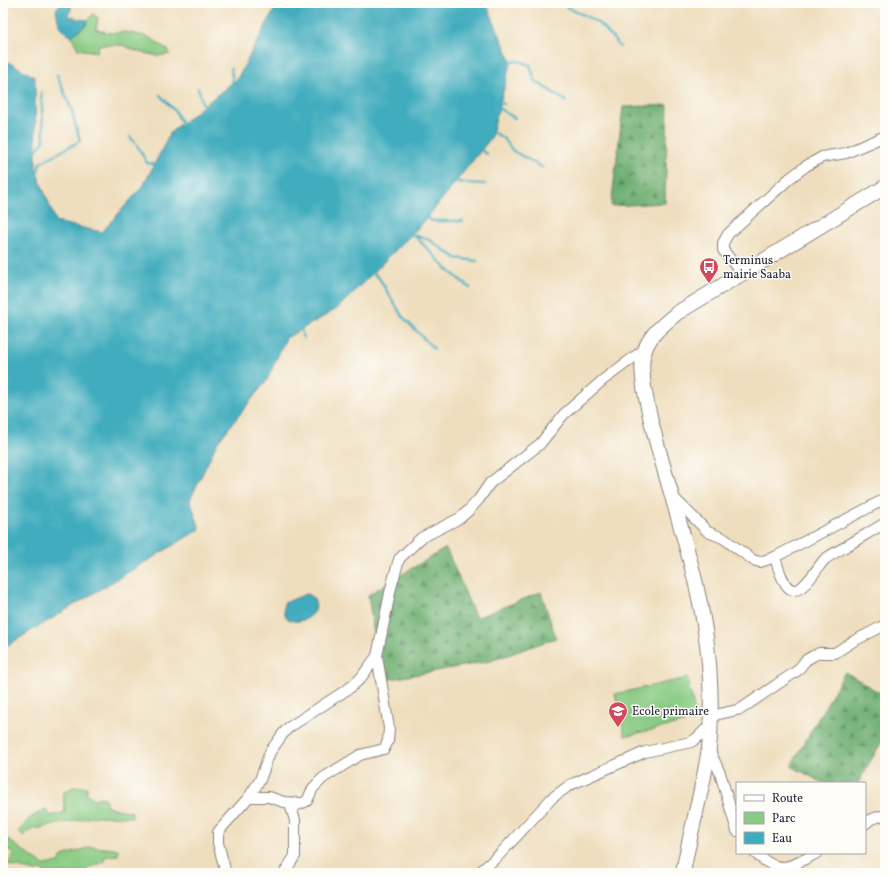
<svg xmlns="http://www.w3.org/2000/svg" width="888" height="876" font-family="Vollkorn,serif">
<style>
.green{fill:#89cb83;stroke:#56765f}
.forest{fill:url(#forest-firs);stroke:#486856}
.water{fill:#3facbd;stroke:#30677c}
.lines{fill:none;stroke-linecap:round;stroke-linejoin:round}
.stream{stroke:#3facbd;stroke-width:2.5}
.street-casing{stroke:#88807c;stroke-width:12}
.secondary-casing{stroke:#88807c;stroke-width:16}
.street{stroke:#fff;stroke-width:10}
.secondary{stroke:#fff;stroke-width:14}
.labels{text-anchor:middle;stroke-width:3;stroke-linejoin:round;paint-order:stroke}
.poi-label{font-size:12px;fill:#22223b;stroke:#fdfcf7;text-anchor:start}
</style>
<defs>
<pattern id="forest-firs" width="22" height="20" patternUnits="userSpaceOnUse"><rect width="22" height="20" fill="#6eaf71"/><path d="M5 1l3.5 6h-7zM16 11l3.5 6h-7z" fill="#5a8e5e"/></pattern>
</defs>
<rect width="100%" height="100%" fill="#fdfcf7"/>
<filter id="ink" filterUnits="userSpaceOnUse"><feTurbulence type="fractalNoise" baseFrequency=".025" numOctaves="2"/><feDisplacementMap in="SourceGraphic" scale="8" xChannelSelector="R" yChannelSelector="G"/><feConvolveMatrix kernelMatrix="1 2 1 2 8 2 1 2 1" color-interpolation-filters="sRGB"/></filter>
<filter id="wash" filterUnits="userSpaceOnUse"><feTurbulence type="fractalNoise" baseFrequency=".012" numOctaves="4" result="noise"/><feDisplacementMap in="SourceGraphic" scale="16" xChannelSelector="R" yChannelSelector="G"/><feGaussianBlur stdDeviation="0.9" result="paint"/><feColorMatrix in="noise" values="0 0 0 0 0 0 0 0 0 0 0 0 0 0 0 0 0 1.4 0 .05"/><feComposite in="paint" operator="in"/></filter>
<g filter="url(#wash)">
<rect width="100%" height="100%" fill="#efdebd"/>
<path class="green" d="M 93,14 L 98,18 L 96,29 L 108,33 L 126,32 L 149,37 L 168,50 L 170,54 L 158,56 L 136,51 L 123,45 L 99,45 L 97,52 L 78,49 L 71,36 L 86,25 L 88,20 Z
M 687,678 L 697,720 L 625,736 L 615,694 Z
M 73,787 L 87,787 L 87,794 L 95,799 L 101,797 L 105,798 L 107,807 L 132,812 L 132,817 L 97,816 L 31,830 L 23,836 L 18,832 L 30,818 L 45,809 L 51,816 L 65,812 L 63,793 Z
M 3,837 L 6,838 L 43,865 L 59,863 L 62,856 L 91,847 L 118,849 L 118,855 L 104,857 L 104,862 L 88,868 L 85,873 L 44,873 L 42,870 L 36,871 L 8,865 L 13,853 L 3,847 Z"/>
<path class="forest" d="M 668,105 L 665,203 L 611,206 L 623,107 Z
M 446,548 L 476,618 L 541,592 L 556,638 L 491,661 L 381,681 L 368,595 Z
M 845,672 L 885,696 L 885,736 L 858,783 L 823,783 L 791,766 Z"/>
<path class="water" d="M 61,3 L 71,3 L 71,10 L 68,15 L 70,18 L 73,16 L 78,19 L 88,20 L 86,25 L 71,36 C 59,30 58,22 56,9 Z
M 278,3 L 486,3 L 511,61 L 491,138 L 422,224 L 337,309 L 286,338 L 267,380 L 217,443 L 190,500 L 200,529 L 3,648 L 3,59 L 35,77 L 36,170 L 56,222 L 102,232 L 143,186 L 171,132 L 237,79 Z
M 306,594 C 311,595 313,597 315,602 C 322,621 278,633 284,603 Z"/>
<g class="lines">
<path class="stream" d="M 537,3 L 543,6
M 561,3 C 570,10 580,13 590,18 C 603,25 611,36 620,47
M 508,62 L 519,61 L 530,65 L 535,81 L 566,101
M 231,68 L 233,85
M 198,88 L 204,109
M 160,95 L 175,111 L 184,127
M 498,100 L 504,104
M 496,107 L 515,118
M 491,131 L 503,138 L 513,151 L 542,167
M 130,137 L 137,145 L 147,163 L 158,165
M 479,149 L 487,154
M 33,154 L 44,141 L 41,92
M 37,176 L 40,163 L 80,141 L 71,108 L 57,75
M 454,180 L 462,183 L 485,184
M 425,217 L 432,221 L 463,221
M 408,234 L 428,239 L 456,258 L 477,261
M 415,236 L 448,270 L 470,288
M 372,272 L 379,278 L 402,316 L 434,349
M 301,327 L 303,338"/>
</g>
</g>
<g filter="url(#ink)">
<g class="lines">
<g class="street-casing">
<path id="street" d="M 742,274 L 723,250 L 723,243 L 728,234 L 790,178 L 806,166 L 822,157 L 846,153 L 885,136
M 674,498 L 708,532 L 723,538 L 753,560 L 760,562 L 775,557 C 777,564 784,590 794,590 C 804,591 818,567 824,560 C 830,555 838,551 845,547 C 858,539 872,531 885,523
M 775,557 L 885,499
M 711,716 L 741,709 L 782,681 L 797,671 L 806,660 L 813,656 L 819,653 L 835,653 L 852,642 L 885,625
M 709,749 L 720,773 L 737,831
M 249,797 L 269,797 L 284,802 L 301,803
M 865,824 L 871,819 L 885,815
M 755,853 C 781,876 789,867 817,853
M 226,873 L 218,843 L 218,832 L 249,797 L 260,780 L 270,752 L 282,735 L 288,728 L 351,687 L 360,679 L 377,656
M 284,873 L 295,856 L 295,820 L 291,808 L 307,801 L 313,788 L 323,778 L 360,755 L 384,749 L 388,741 L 389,728 L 377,656 L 391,588 L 399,559 L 421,538 L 460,518 L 468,511 L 479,499 L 490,483 L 540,444 L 564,414 L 603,380 L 645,349
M 479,873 L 499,855 L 552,798 L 570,785 L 645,752 L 691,742 L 697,738 L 711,724"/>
</g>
<g class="secondary-casing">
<path id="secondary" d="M 683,873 C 690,831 703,790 709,748 C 712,720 711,692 709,664 C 704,596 679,523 661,458 C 654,434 648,411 644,387 C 643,377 641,367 643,357 C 647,336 662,326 677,313 L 885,187"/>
</g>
<use href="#street" class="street"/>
<use href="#secondary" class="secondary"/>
</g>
</g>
<defs>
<g id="bus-pin" transform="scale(1)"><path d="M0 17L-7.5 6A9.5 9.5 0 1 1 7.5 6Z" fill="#d1495b" stroke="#fdfcf7"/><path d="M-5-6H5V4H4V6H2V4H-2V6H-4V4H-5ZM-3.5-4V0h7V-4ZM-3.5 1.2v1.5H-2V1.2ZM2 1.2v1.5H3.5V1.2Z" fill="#fff"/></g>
<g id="school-pin" transform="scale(1)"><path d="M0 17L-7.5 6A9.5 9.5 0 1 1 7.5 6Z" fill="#d1495b" stroke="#fdfcf7"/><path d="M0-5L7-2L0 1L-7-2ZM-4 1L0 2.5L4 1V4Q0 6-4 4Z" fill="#fff"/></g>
</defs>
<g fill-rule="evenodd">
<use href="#bus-pin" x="709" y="267"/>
<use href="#school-pin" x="618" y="711"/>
</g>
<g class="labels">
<g class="poi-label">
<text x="723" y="264">Terminus<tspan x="723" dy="14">mairie Saaba</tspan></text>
<text x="632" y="715">Ecole primaire</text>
</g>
</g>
<rect width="888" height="876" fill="none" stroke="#fdfcf7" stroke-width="16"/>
<rect x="736" y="782" width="130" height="72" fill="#fdfcf7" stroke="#a5a5ac"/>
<rect x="744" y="795" width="20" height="6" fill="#ffffff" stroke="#a5a5ac"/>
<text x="772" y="802" font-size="12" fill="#22223b">Route</text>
<rect x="744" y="812" width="20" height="12" fill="#89cb83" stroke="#a5a5ac"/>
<text x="772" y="822" font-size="12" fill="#22223b">Parc</text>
<rect x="744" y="832" width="20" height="12" fill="#3facbd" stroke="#a5a5ac"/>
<text x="772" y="842" font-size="12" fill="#22223b">Eau</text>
</svg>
